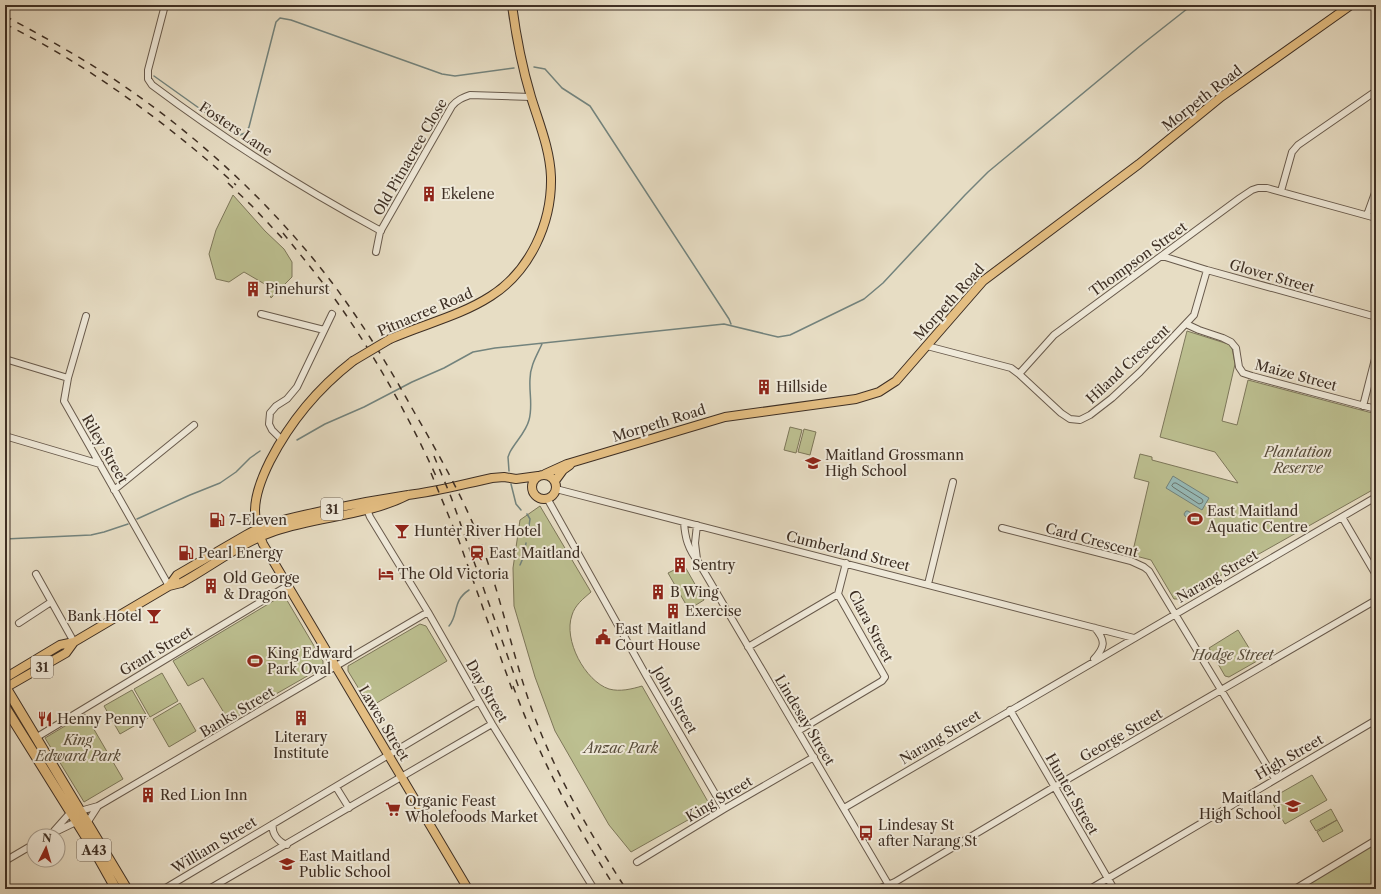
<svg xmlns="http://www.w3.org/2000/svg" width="1381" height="894" font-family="'Libre Caslon Text',serif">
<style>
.green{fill:#bcbf90;stroke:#7d775a}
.water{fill:#97bbb9;stroke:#73837d}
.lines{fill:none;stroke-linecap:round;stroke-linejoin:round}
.shore{stroke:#6a756e;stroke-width:1}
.stream{stroke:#73837d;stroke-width:1.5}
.minor-casing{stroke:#685a4c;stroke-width:8}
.major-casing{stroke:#3e2f24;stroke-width:10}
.highway-casing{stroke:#3e2f24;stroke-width:11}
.minor{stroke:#efe9d9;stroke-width:6}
.major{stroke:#e4be82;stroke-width:8}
.highway{stroke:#e4be82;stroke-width:9}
.rail{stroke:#3e2f24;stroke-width:1.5;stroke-dasharray:7 7;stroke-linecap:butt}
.major-bridge-casing{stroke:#3e2f24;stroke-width:10;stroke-linecap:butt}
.major-bridge{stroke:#e4be82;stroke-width:8}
.labels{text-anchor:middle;stroke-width:4;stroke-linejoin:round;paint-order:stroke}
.shield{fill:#efe9d9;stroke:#73675a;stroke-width:1}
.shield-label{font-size:13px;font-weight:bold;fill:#3e2f24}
.street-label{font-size:14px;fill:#3e2f24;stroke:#efe9d9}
.poi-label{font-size:14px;fill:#3e2f24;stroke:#efe9d9;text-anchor:start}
.park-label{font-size:14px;font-style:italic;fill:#574c3a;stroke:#efe9d9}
</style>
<rect width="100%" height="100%" fill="#e7ddc4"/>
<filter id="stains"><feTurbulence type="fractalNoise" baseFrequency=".005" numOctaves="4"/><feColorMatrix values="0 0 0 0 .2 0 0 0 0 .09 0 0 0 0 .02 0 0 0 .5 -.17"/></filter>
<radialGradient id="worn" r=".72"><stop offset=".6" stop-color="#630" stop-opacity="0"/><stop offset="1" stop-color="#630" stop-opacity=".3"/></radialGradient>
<path class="green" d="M 233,195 L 265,231 L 284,249 L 292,262 L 292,277 L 271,298 L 268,286 L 244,272 L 229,282 L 216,279 L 209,254 L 216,230 Z
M 1187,331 L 1228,344 L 1232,348 L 1235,364 L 1222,421 L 1237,425 L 1248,380 L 1376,414 L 1376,488 L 1179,599 L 1174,599 L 1151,560 L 1132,555 L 1149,482 L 1134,478 L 1140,454 L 1152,457 L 1152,460 L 1238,483 L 1215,452 L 1160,437 Z
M 790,427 L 802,430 L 796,453 L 784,450 Z
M 804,429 L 816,432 L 810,455 L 798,452 Z
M 540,506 L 591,592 C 583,599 575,605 572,615 C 563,640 585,681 609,689 C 620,692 632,689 642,686 L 711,807 L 631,852 L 609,825 L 555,731 L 535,677 L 514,606 L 513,568 L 520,520 Z
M 684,565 L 704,600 L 691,608 L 688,608 L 668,573 Z
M 280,597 L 285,597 L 323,661 L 323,667 L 229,721 L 203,678 L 188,686 L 173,661 Z
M 420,624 L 426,626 L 447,661 L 370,707 L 348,671 L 348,666 Z
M 1238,630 L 1257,661 L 1229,677 L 1225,676 L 1209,648 Z
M 162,673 L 178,701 L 150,717 L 134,689 Z
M 132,690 L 148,718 L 120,734 L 104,706 Z
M 180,703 L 196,731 L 169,747 L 153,719 Z
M 85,714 L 123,779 L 84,802 L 45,738 Z
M 1312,775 L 1327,800 L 1285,824 L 1270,799 Z
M 1331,809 L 1337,820 L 1316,831 L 1310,821 Z
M 1337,820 L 1343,831 L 1323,842 L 1317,832 Z
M 1376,843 L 1376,889 L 1299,889 Z"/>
<path class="water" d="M 1173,476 L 1209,498 L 1202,510 L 1166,488 Z
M 1186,511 L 1188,511 L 1194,515 L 1194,519 L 1191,520 L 1185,516 L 1184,514 Z"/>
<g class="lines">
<path class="shore" d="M 1174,483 L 1176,483 L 1202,499 L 1203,501 L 1202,503 L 1199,504 L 1173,487 L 1172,486 Z"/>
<path class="stream" d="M 534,67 L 545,69 L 562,88 L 590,106 L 729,319 L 731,324
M 154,76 L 234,133 L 240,135 L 245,133 L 249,127 L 276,22 L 280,18 L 291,20 L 442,74 L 455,76 L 514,68
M 297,440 L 325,424 L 364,407 L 412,382 L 444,368 L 473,352 L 495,348 L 724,324 L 778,337 L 790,335 L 864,299 L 883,283 L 965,195 L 988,172 L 1140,46 L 1192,5
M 509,471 L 508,457 L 510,452 C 516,441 526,432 529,420 C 533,406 529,393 530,379 C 530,366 537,355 542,344
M 511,484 L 516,504 L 521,510
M 527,514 L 530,519 L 528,533
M 137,519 L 190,495 L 220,483 L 236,472 L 250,458 L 260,451
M 5,539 L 91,535 L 104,532 L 128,524
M 520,565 L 523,558 L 526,543
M 449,626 C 459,614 452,601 469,590"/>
<g class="minor-casing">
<path id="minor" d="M 165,5 L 148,70 L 148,79 L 152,85 C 224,139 301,188 381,231
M 1281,191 L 1292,152 L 1298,145 L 1376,91
M 1367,215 L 1376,190
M 376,252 L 380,232 L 452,106 C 457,100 462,98 470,95 L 531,97
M 1162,256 L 1207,270 L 1373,316 L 1376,318
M 261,314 L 324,330
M 86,316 L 68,378 L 64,401 L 169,586
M 1186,324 L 1199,330 L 1223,338 L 1231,342 L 1236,348 L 1239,367 L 1243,373 L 1252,376 L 1376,409
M 927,346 L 1011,368 L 1019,374 L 1054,335 L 1240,198 L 1252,190 L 1258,188 L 1267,188 L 1376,218
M 5,359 L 68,378
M 1019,374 L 1061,413 L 1070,419 L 1080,420 L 1090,415 L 1112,398 L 1140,372 L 1194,315 L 1207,270
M 1363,406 L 1376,355
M 5,436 L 100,464
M 281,439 L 272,430 L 269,424 L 270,413 L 276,406 L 287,399 L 297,387 L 332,314
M 556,489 L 1134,638
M 114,490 L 194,425
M 547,498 L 647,677 L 724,809
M 366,507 L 370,517 L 428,612 L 492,724 L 594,889
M 1342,517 L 1376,575
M 684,522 C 685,538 688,549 699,563 L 891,889
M 697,525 L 695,543 L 697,559
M 1002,528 L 1131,561 L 1144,567 L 1149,571 L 1275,779
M 36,574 L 74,642
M 928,584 L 953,482
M 19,623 L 51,602
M 748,647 L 838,594
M 1094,659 C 1105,647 1106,641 1095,628
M 1010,710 L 1114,889
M 798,731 L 882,681 L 885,677 L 838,594 L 846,563
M 37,737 L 287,586
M 336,787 L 349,808
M 844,808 L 1376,497
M 80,811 L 98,806 L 428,612
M 87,823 L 98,806
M 273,824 C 271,833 278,842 287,845
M 54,831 L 70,813
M 47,836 L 76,822
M 5,861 L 34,844
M 637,862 L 724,809 L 814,757
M 164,889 L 479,701
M 209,889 L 492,724
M 878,889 L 895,882 L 1049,790 L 1376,600
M 1090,889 L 1376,720
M 1295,889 L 1376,840"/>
</g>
<g class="major-casing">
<path id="major" d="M 390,339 C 424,324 460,316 491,296 C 530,271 552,223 551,177 C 550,149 539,123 531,97 C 522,67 516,36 512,5
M 353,361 C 317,389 291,420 270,461 C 262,477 255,494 255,511 C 255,523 258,533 263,544 L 468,889
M 545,474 L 567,464 L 725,417 L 856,399 L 879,392 L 896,381 L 983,281 L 1139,164 L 1221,97 L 1351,5
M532 487a12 12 0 1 1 24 0a12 12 0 1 1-24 0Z
M 555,481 L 563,470 L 570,465
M 169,586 L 177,575 L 246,535 C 271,521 299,516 327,510 C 354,504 381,499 408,495 C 436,492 464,484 492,478 L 504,477 L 516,479 L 538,476
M 5,678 L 60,645 L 74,642 L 169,586 L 181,583 C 212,566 242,542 275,531 C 319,516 367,516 408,495
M 5,688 L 66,653 L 74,642"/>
</g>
<g class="highway-casing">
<path id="highway" d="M 5,686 L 127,889
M 5,707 L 93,848 L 116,889"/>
</g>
<use href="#minor" class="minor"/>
<use href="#major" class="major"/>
<use href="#highway" class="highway"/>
<path class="rail" d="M 5,16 C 39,34 73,53 106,74 C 180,122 248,182 305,249 C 347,298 382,354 413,410 C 438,453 463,497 481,543 C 501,597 512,653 531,707 C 554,772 589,832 626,889
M 5,24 C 90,66 165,122 236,185
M 228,183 L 252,206 L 284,240
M 283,233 C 306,262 330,290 350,321 C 383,370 411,422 436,476
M 434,456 L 451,497 L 520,691
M 431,473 L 459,541 L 513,692
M 513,686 C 540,758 575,825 616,889"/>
<g class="major-bridge-casing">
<path id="major-bridge" d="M 353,361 L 390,339"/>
</g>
<use href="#major-bridge" class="major-bridge"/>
</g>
<defs>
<g id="building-bare" transform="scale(1.2)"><path d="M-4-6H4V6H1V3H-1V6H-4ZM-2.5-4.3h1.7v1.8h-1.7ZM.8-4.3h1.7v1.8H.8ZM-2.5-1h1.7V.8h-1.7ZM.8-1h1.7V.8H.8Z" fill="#8f2418" stroke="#efe9d9" stroke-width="2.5" paint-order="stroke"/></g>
<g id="school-bare" transform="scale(1.2)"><path d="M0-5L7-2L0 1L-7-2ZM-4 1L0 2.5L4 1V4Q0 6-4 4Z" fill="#8f2418" stroke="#efe9d9" stroke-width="2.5" paint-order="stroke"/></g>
<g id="stadium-bare" transform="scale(1.2)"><path d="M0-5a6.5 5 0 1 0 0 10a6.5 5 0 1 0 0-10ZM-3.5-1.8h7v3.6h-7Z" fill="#8f2418" stroke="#efe9d9" stroke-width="2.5" paint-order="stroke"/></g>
<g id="fuel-bare" transform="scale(1.2)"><path d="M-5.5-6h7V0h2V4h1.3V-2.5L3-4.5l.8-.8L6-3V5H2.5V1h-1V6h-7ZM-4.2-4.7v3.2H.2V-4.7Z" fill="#8f2418" stroke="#efe9d9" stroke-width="2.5" paint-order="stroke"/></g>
<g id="bar-bare" transform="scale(1.2)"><path d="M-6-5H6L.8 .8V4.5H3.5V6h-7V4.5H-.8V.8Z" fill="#8f2418" stroke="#efe9d9" stroke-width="2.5" paint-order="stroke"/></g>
<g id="station-bare" transform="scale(1.2)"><path d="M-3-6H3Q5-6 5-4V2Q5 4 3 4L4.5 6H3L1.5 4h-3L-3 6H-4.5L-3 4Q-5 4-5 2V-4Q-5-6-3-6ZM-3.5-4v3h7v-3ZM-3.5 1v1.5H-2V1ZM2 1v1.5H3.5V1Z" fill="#8f2418" stroke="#efe9d9" stroke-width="2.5" paint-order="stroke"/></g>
<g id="hotel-bare" transform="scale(1.2)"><path d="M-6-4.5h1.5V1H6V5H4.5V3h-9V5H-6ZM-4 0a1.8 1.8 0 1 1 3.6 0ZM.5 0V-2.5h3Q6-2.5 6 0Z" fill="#8f2418" stroke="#efe9d9" stroke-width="2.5" paint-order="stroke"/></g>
<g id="civic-bare" transform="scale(1.2)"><path d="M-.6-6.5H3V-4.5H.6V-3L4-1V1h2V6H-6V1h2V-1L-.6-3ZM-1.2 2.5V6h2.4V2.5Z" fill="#8f2418" stroke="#efe9d9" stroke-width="2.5" paint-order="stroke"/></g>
<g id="restaurant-bare" transform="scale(1.2)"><path d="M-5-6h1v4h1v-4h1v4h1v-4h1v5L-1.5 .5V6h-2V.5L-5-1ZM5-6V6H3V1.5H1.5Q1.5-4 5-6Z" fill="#8f2418" stroke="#efe9d9" stroke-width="2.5" paint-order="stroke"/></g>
<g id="supermarket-bare" transform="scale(1.2)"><path d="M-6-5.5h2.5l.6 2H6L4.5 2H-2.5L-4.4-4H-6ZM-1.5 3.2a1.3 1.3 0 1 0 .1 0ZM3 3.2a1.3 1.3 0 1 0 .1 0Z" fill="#8f2418" stroke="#efe9d9" stroke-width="2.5" paint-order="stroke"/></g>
<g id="bus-bare" transform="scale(1.2)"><path d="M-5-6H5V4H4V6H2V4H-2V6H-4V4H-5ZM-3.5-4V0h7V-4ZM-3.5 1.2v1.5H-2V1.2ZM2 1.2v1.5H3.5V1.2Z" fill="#8f2418" stroke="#efe9d9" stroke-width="2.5" paint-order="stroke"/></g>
</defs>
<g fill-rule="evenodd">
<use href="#building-bare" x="429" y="194"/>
<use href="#building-bare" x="253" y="289"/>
<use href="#building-bare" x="764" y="387"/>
<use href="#school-bare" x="813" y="463"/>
<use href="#stadium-bare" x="1195" y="519"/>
<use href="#fuel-bare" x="217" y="520"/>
<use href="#bar-bare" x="402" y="531"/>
<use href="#fuel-bare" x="186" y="553"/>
<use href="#station-bare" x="477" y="553"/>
<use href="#building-bare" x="680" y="565"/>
<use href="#hotel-bare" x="386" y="574"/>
<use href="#building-bare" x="211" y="586"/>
<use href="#building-bare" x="658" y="592"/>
<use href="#building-bare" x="673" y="611"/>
<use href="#bar-bare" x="154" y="616"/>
<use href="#civic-bare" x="603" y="637"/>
<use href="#stadium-bare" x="255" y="661"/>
<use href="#building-bare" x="301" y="718"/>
<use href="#restaurant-bare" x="45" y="719"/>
<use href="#building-bare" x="148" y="795"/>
<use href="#school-bare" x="1293" y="806"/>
<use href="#supermarket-bare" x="393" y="809"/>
<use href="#bus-bare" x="866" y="833"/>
<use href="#school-bare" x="287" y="864"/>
</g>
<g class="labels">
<g class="shield">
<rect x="321" y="498" width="22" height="22" rx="3"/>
<rect x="31" y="656" width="22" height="22" rx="3"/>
<rect x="77" y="839" width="34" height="22" rx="3"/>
</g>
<g class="shield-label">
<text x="332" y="514">31</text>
<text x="42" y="672">31</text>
<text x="94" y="855">A43</text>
</g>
<g class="street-label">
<text transform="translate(1202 98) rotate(-38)" y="5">Morpeth Road</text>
<text transform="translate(236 129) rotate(34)" y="5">Fosters Lane</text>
<text transform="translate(410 157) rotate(-60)" y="5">Old Pitnacree Close</text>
<text transform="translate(1138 259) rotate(-36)" y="5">Thompson Street</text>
<text transform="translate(1272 276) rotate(16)" y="5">Glover Street</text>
<text transform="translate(949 302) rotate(-48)" y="5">Morpeth Road</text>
<text transform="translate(425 312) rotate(-23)" y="5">Pitnacree Road</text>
<text transform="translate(1128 364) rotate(-43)" y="5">Hiland Crescent</text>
<text transform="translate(1296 375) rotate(15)" y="5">Maize Street</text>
<text transform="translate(659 423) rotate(-17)" y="5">Morpeth Road</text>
<text transform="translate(105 449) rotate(60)" y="5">Riley Street</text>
<text transform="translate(1092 540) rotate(15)" y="5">Card Crescent</text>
<text transform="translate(848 551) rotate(14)" y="5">Cumberland Street</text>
<text transform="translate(1217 576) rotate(-30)" y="5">Narang Street</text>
<text transform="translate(871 626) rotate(62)" y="5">Clara Street</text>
<text transform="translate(156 651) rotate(-31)" y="5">Grant Street</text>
<text transform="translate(487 691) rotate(60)" y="5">Day Street</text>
<text transform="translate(675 700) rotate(60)" y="5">John Street</text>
<text transform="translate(237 712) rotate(-31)" y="5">Banks Street</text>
<text transform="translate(805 720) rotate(59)" y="5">Lindesay Street</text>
<text transform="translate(384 723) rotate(59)" y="5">Lawes Street</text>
<text transform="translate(1121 735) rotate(-30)" y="5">George Street</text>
<text transform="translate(940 737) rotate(-31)" y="5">Narang Street</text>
<text transform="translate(1289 757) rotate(-30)" y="5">High Street</text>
<text transform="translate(1072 794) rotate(60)" y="5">Hunter Street</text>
<text transform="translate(719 799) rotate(-31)" y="5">King Street</text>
<text transform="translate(214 845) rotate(-31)" y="5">William Street</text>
</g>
<g class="poi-label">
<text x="441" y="199">Ekelene</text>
<text x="265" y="294">Pinehurst</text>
<text x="776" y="392">Hillside</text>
<text x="825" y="460">Maitland Grossmann<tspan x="825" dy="16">High School</tspan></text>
<text x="1207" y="516">East Maitland<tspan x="1207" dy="16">Aquatic Centre</tspan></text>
<text x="229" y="525">7-Eleven</text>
<text x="414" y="536">Hunter River Hotel</text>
<text x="198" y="558">Pearl Energy</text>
<text x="489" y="558">East Maitland</text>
<text x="692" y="570">Sentry</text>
<text x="398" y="579">The Old Victoria</text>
<text x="223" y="583">Old George<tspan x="223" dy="16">&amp; Dragon</tspan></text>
<text x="670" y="597">B Wing</text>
<text x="685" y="616">Exercise</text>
<text x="142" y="621" text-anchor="end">Bank Hotel</text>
<text x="615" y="634">East Maitland<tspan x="615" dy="16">Court House</tspan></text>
<text x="267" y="658">King Edward<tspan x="267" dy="16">Park Oval</tspan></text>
<text x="57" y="724">Henny Penny</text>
<text x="301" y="742" text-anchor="middle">Literary<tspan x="301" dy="16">Institute</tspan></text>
<text x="160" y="800">Red Lion Inn</text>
<text x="1281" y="803" text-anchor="end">Maitland<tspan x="1281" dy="16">High School</tspan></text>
<text x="405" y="806">Organic Feast<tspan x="405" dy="16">Wholefoods Market</tspan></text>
<text x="878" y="830">Lindesay St<tspan x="878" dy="16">after Narang St</tspan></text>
<text x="299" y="861">East Maitland<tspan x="299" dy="16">Public School</tspan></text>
</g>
<g class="park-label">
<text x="1298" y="457">Plantation<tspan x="1298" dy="16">Reserve</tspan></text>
<text x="1233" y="660">Hodge Street</text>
<text x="78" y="745">King<tspan x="78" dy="16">Edward Park</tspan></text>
<text x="621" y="753">Anzac Park</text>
</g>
</g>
<rect width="1381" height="894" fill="none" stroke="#e7ddc4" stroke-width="20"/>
<rect x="6" y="6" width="1369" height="882" fill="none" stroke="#3e2f24" stroke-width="2"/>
<rect x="10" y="10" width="1361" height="874" fill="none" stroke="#3e2f24"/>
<g transform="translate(46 848) rotate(5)"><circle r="19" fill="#efe9d9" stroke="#a89f91"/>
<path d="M0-3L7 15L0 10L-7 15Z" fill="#8f2418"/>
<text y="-6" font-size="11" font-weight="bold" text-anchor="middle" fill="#3e2f24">N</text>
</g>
<rect width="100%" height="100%" filter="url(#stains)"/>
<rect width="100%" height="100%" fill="url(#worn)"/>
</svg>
